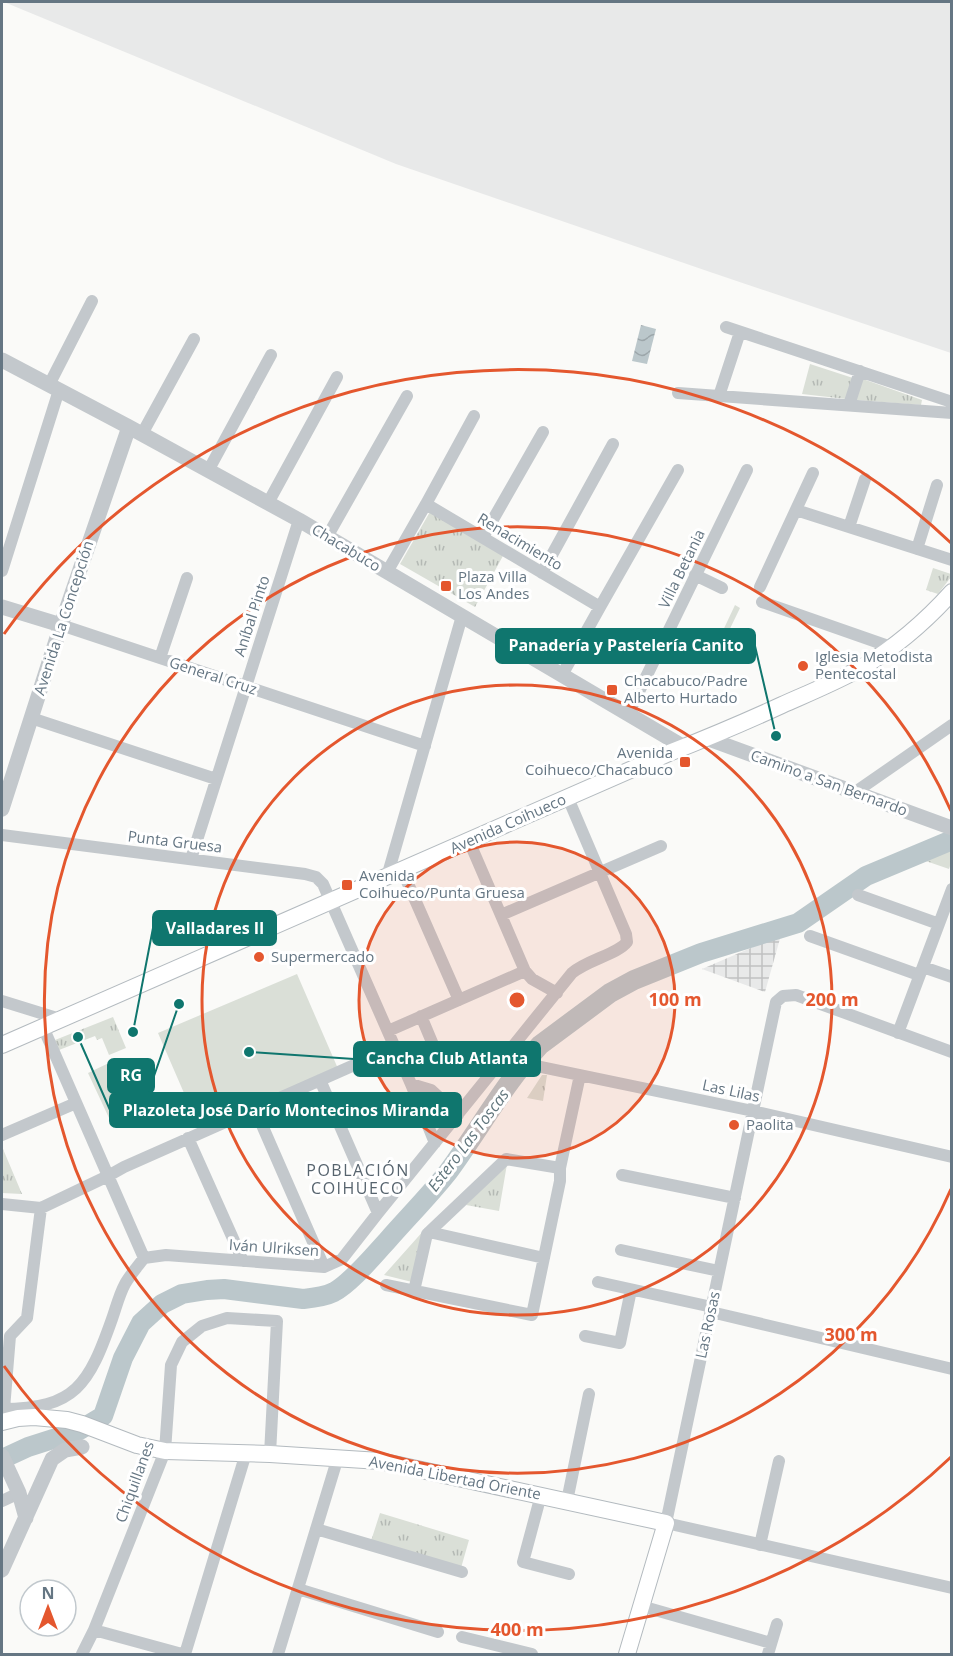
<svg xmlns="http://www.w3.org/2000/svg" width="953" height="1656" font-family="'Open Sans',sans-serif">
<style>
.built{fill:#e8e9e9}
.industrial{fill:url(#industrial-grid)}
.grass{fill:url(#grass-tufts)}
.pitch{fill:#dadfd7}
.water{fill:url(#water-waves)}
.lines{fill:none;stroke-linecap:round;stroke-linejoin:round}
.river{stroke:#bbc7cb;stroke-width:20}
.secondary-casing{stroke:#b3babf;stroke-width:18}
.minor{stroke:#c3c8cc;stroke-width:12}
.tertiary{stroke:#c3c8cc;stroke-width:15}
.secondary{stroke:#fff;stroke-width:16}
.ring{fill:none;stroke:#e4572e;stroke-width:3}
.poi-dot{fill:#e4572e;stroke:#fff;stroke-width:2}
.labels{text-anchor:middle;stroke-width:6;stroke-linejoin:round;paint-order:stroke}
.street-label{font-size:15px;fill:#657683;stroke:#fff}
.poi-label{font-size:15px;fill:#657683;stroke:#fff;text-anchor:start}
.water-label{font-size:16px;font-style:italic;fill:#60757c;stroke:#fff}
.neighbourhood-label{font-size:16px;letter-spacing:1.5px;fill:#57646e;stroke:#fff}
.centre{fill:#e4572e;stroke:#fff;stroke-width:3}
.ring-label{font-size:18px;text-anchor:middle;font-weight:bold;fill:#e4572e;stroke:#fff;stroke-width:6;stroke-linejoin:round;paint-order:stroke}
.leader{fill:none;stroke:#0f766e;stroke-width:2}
.callout-dot{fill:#0f766e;stroke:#fff;stroke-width:2}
.callout{fill:#0f766e;stroke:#0f766e;stroke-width:2}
.callout-label{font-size:16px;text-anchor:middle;font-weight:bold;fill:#fff}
</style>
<defs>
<pattern id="industrial-grid" width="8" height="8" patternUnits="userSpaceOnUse" patternTransform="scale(1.5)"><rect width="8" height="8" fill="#e8e9e9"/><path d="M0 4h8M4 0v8" fill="none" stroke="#c0c1c2"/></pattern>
<pattern id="grass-tufts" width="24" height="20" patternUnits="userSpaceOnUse" patternTransform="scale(1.5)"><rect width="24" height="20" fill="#dadfd7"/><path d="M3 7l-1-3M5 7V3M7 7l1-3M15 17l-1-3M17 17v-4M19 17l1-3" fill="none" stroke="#b4b9b4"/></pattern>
<pattern id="water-waves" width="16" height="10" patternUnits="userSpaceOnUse" patternTransform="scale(1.5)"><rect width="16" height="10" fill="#bbc7cb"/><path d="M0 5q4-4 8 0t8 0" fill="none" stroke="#9ca6aa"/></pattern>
</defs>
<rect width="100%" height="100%" fill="#fafaf8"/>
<path class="built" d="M 4,2 L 951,2 L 951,353 L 713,273 L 396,164 Z"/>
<path class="industrial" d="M 781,935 L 765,992 L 702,969 Z"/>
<path class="grass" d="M 810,364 L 853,378 L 846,399 L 802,394 Z
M 863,379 L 922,400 L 921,405 L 856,400 Z
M 431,510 L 504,554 L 475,607 L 400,564 Z
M 933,568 L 951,574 L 951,577 L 938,594 L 926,590 Z
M 735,605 L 740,608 L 724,641 L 719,639 Z
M 951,848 L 951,863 L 949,869 L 920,859 Z
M 113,1017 L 126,1048 L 109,1055 L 102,1038 L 97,1040 L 95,1036 L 59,1050 L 55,1040 Z
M 542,1075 L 547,1075 L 543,1101 L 527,1098 Z
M 429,1091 L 441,1121 L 436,1127 L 421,1092 Z
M 3,1149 L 22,1194 L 2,1193 L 2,1150 Z
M 507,1164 L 499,1211 L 466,1205 Z
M 425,1229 L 412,1282 L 384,1275 Z
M 380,1513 L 469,1540 L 461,1568 L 371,1541 Z"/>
<path class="pitch" d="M 297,974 L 339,1071 L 200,1130 L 158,1033 Z
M 113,1061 L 134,1106 L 109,1118 L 88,1073 Z"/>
<path class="water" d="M 641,325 L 656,329 L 647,364 L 632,361 Z"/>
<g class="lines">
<path class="river" d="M 2,1459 L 28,1447 L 78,1431 L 103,1416 L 123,1358 L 141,1323 L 162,1304 L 182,1294 L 207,1290 L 224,1289 L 303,1299 C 313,1298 324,1297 334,1292 C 351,1283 373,1256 387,1241 C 407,1218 429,1196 448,1172 C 479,1130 504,1084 540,1045 L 610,993 L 634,980 L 701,953 L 798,923 L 866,876 L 952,840"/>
<g class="secondary-casing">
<path id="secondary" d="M 2,1045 L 669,753 C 707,738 745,722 782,705 C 809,693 836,682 861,668 C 894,648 926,621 952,592
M 2,1422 L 18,1418 L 34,1417 L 67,1420 L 82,1424 L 137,1445 L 165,1451 L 270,1454 L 380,1461 L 666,1523 L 627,1654"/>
</g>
<path class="minor" d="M 726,327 L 952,402
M 49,385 L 92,301
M 678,393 L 952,413
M 719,396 L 740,332
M 849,405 L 860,371
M 142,434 L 194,339
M 208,471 L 271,355
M 268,503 L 337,377
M 426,504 L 474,416
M 796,510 L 952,560
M 849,527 L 865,479
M 327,537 L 407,396
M 483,537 L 543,432
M 917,549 L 937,485
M 2,571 L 59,390
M 387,572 L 426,504 L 600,607 L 562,675
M 542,573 L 613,444
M 695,575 L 722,588
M 760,587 L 813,473
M 762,602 L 891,647
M 600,607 L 678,470
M 61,625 L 425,746
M 160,658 L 187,578
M 628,714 L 747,470
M 31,718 L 216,779
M 854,793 L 952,725
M 2,835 L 305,874 L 316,877 L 323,884 L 411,1084 L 435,1143
M 469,841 L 525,971 L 532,979 L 557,993
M 191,859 L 299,520
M 402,870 L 459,1000
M 387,877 L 462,616
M 858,895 L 939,924
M 501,915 L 661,846
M 810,936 L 919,975
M 923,967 L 952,977
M 2,1001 L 60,1019
M 421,1016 L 442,1066
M 43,1027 L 144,1258
M 388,1031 L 525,971
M 898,1033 L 952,889
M 952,1052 L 796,995 L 783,996 L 776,1002 L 666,1523 L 952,1588
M 503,1059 L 753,1111 L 952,1157
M 320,1080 L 378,1213
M 411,1084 L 431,1090 L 458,1115
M 255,1109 L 324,1267
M 2,1135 L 76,1103
M 188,1138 L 243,1261
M 622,1175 L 735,1198
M 2,1204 L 41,1208 L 108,1176 L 124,1167 L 395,1047
M 429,1232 L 544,1258
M 621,1250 L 719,1271
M 598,1282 L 712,1307
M 386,1285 L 532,1315 L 560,1181 L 560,1168 L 580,1075
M 414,1291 L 427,1234 L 506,1159 L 560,1168
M 711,1312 L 952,1369
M 585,1336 L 620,1343 L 631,1290
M 2,1409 C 76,1409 89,1384 112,1319 C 116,1308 119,1295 125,1284 C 130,1275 138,1266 144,1258 L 166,1255 L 324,1267 L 342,1259 L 378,1213 L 572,973 C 587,960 618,954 627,942 L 626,934 L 568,798
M 4,1409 L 10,1336 L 27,1318 L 41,1208
M 541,1495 L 523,1562 L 569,1574
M 2,1501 L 19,1493
M 567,1501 L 589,1394
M 316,1529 L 462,1572
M 760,1545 L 779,1461
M 298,1589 L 438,1632
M 641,1606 L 771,1643
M 94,1630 L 182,1654
M 462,1637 L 532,1654
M 82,1654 L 94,1630 L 165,1451 L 171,1365 L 182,1342 L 202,1326 L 227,1318 L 277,1321 L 270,1454
M 185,1654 L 246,1453
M 278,1654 L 338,1457
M 768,1654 L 777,1624"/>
<path class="tertiary" d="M 2,360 L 129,427 L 299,520 L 684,747
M 2,607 L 61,625
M 706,738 L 952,828
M 2,809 L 61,625 L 129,427
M 2,1456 L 19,1493 L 26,1518
M 2,1570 L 52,1459 L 65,1450 L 82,1447"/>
<use href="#secondary" class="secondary"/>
</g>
<circle cx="517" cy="1000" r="158" fill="#e4572e" fill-opacity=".12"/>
<g class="ring">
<circle cx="517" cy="1000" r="158"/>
<circle cx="517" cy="1000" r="315"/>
<path d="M951 1189A473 473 0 1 1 951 811"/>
<path d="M951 1457A630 630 0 0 1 4 1366M4 634A630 630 0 0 1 951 543"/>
</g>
<g class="poi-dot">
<rect x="440" y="580" width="12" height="12" rx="3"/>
<circle cx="803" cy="666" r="6"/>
<rect x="606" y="684" width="12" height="12" rx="3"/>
<rect x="679" y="756" width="12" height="12" rx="3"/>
<rect x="341" y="879" width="12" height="12" rx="3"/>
<circle cx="259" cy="957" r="6"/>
<circle cx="734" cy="1125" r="6"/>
</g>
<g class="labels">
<g class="street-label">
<text transform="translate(520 542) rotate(31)" y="5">Renacimiento</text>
<text transform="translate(346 548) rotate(31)" y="5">Chacabuco</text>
<text transform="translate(682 569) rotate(-64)" y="5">Villa Betania</text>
<text transform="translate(252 616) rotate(-72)" y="5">Aníbal Pinto</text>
<text transform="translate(64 618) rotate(-72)" y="5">Avenida La Concepción</text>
<text transform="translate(213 676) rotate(18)" y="5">General Cruz</text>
<text transform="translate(829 783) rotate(20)" y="5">Camino a San Bernardo</text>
<text transform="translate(508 824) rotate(-24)" y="5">Avenida Coihueco</text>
<text transform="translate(175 842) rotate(7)" y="5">Punta Gruesa</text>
<text transform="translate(731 1091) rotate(12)" y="5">Las Lilas</text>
<text transform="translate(274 1248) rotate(4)" y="5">Iván Ulriksen</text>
<text transform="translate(708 1325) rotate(-78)" y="5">Las Rosas</text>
<text transform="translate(455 1478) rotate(11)" y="5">Avenida Libertad Oriente</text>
<text transform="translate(135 1482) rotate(-70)" y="5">Chiquillanes</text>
</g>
<g class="poi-label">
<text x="458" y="582">Plaza Villa<tspan x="458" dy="17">Los Andes</tspan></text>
<text x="815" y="662">Iglesia Metodista<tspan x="815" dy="17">Pentecostal</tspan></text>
<text x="624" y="686">Chacabuco/Padre<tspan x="624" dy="17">Alberto Hurtado</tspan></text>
<text x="673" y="758" text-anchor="end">Avenida<tspan x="673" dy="17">Coihueco/Chacabuco</tspan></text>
<text x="359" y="881">Avenida<tspan x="359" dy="17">Coihueco/Punta Gruesa</tspan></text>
<text x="271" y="962">Supermercado</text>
<text x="746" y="1130">Paolita</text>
</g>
<g class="water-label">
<text transform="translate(468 1140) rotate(-53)" y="6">Estero Las Toscas</text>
</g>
<g class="neighbourhood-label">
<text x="358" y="1176">POBLACIÓN<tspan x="358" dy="18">COIHUECO</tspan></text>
</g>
</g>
<circle cx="517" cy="1000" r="9" class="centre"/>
<g class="ring-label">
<text x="675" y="1006">100 m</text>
<text x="832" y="1006">200 m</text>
<text x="851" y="1341">300 m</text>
<text x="517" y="1636">400 m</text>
</g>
<path class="leader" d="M776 736L755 646M133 1032L153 928M249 1052L354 1059M179 1004L154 1076M78 1037L110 1110"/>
<g class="callout-dot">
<circle cx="776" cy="736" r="6"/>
<circle cx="133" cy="1032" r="6"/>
<circle cx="249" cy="1052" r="6"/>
<circle cx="179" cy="1004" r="6"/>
<circle cx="78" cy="1037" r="6"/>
</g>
<g class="callout">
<rect x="496" y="629" width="259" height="34" rx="6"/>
<rect x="153" y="911" width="123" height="34" rx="6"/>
<rect x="354" y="1042" width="186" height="34" rx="6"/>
<rect x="108" y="1059" width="46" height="34" rx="6"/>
<rect x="110" y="1093" width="351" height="34" rx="6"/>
</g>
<g class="callout-label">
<text x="626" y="651">Panadería y Pastelería Canito</text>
<text x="215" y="934">Valladares II</text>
<text x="447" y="1064">Cancha Club Atlanta</text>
<text x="131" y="1081">RG</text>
<text x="286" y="1116">Plazoleta José Darío Montecinos Miranda</text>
</g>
<rect width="953" height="1656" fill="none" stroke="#657683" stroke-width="6"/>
<g transform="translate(48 1608)"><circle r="28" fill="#ffffff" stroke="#c1c8cd" stroke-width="1.5"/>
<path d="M0-4.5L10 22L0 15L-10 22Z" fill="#e4572e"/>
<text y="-9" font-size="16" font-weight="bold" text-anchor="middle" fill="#657683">N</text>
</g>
</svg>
